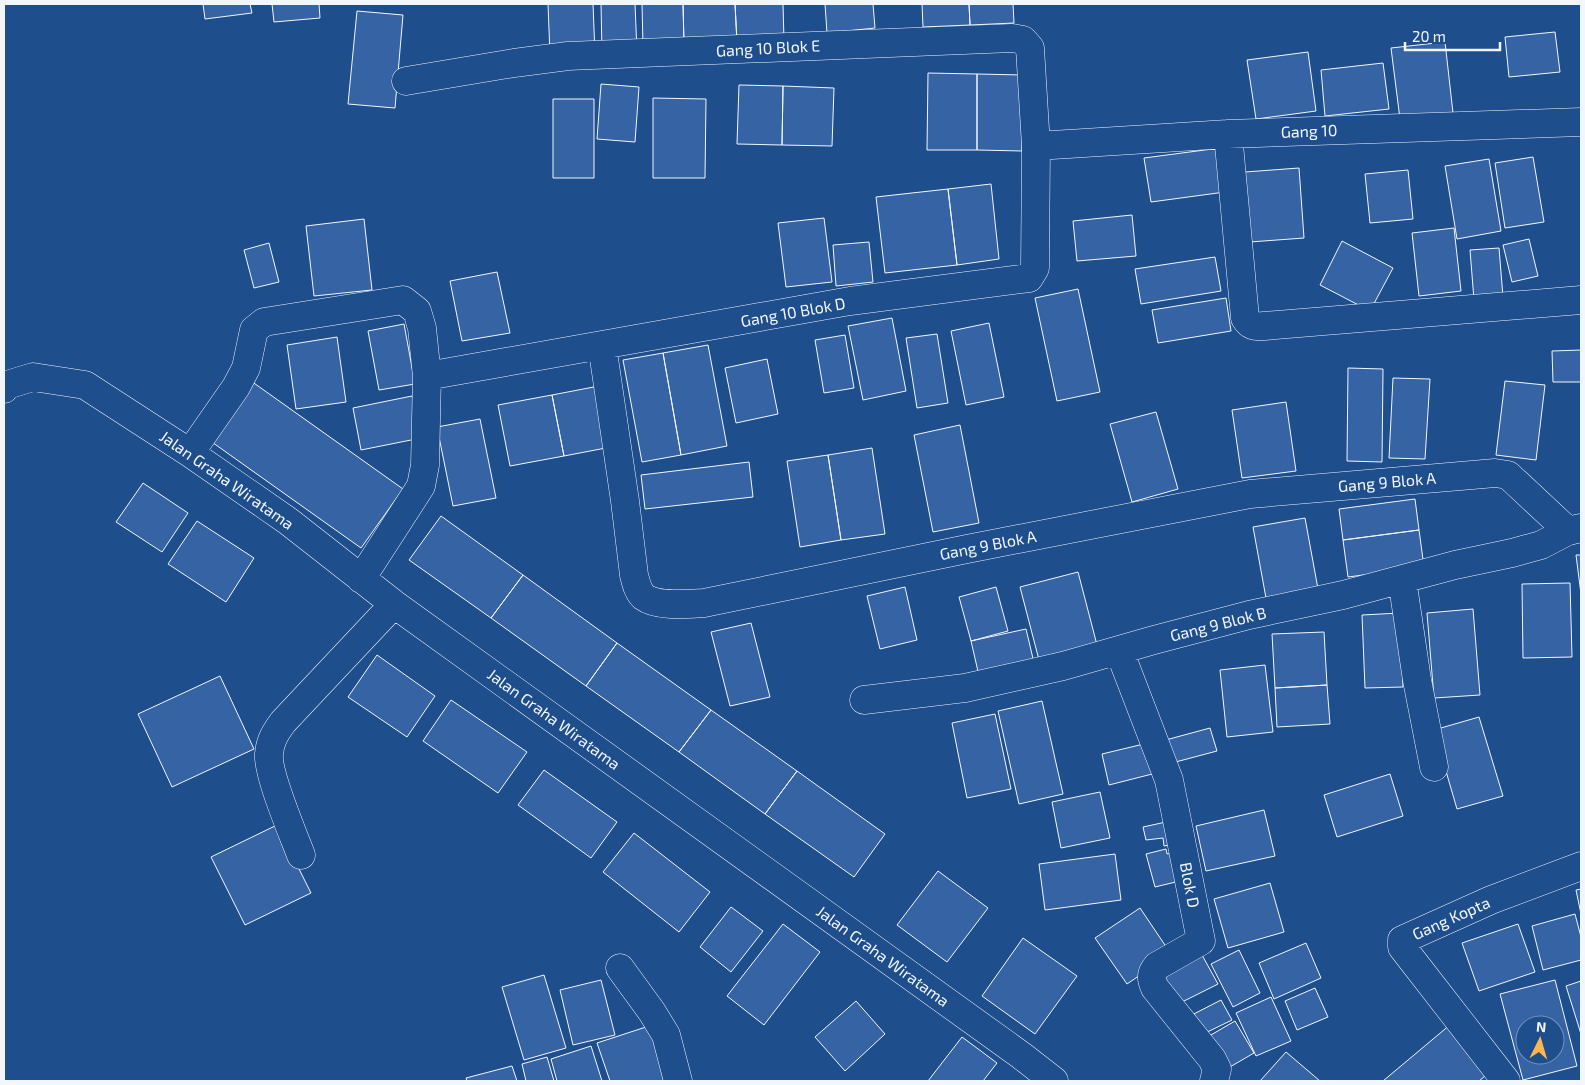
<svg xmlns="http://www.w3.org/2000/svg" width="1585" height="1085" font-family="'Exo 2',sans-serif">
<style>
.building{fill:#3563a3;stroke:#f2f6ff;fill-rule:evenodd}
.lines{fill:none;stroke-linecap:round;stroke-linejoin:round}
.minor-casing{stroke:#f2f6ff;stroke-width:29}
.minor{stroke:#1f4e8c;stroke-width:28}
.labels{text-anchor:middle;stroke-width:4;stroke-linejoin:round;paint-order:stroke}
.street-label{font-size:16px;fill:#f2f6ff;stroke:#1f4e8c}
</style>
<rect width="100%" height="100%" fill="#1f4e8c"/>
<path class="building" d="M 203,4 L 250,4 L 252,13 L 205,19 Z
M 272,4 L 319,4 L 320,18 L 274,22 Z
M 548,4 L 593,4 L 595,54 L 550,55 Z
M 601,4 L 635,4 L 637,52 L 602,53 Z
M 642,4 L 683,4 L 684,44 L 643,46 Z
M 683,4 L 735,4 L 737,42 L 684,44 Z
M 735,4 L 783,4 L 784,41 L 737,42 Z
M 825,4 L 873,4 L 875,28 L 827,33 Z
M 922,4 L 969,4 L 970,25 L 923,27 Z
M 969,4 L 1013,4 L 1014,23 L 970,25 Z
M 357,11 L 403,15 L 395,108 L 348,104 Z
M 1555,32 L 1560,72 L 1509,77 L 1505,37 Z
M 1445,42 L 1453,113 L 1400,119 L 1391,48 Z
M 1308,52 L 1316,111 L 1256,119 L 1247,60 Z
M 1383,63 L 1389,109 L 1325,116 L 1321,70 Z
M 928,73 L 977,74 L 977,150 L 927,150 Z
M 977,74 L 1024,75 L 1022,151 L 977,150 Z
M 601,84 L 639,87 L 635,142 L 597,139 Z
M 739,85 L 783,86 L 782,145 L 737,144 Z
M 783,86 L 834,88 L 832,146 L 782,145 Z
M 653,98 L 706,99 L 705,178 L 653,178 Z
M 553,99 L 594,99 L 594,178 L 553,178 Z
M 1220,148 L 1225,192 L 1151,202 L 1144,158 Z
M 1533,157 L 1544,222 L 1505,228 L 1495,163 Z
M 1489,159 L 1501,231 L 1457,239 L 1445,166 Z
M 1299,168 L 1304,238 L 1250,242 L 1245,172 Z
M 1408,170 L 1413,219 L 1370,223 L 1365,174 Z
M 991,184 L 999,259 L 957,265 L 948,189 Z
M 948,189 L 957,265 L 885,273 L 876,197 Z
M 1132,215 L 1136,256 L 1077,261 L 1073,221 Z
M 824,218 L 832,282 L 786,287 L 778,223 Z
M 364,219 L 372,290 L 314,296 L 306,226 Z
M 1454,228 L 1461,291 L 1419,296 L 1412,233 Z
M 1529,239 L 1538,276 L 1512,282 L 1503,245 Z
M 1342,241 L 1393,268 L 1370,311 L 1320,285 Z
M 869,242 L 873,282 L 836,286 L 833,245 Z
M 269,243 L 279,282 L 254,288 L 244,250 Z
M 1499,248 L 1503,297 L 1474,300 L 1470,250 Z
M 1215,257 L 1221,291 L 1141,304 L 1135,269 Z
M 497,272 L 510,333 L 462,341 L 450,281 Z
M 1078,289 L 1100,392 L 1057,401 L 1035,298 Z
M 1226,298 L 1231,331 L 1158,343 L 1152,310 Z
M 892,318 L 906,391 L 863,400 L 848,326 Z
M 989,323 L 1004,397 L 966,405 L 951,331 Z
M 404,324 L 415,384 L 379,390 L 368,331 Z
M 937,334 L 948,403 L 917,408 L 906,338 Z
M 845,335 L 854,388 L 824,393 L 815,340 Z
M 337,337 L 346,402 L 296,409 L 287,345 Z
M 708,345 L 727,446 L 681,455 L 663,353 Z
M 1581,350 L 1581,382 L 1553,382 L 1552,351 Z
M 663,353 L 681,455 L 642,462 L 623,360 Z
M 767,359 L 778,414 L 736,423 L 725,368 Z
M 1348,368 L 1383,369 L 1382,462 L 1347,461 Z
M 1393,378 L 1430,379 L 1425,459 L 1389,458 Z
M 251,381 L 403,489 L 361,548 L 209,440 Z
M 1505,381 L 1545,385 L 1536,460 L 1496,455 Z
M 599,386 L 611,447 L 564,456 L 552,395 Z
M 552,395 L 564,456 L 510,466 L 498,405 Z
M 412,396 L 421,438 L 361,450 L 353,408 Z
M 1286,402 L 1296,471 L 1242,478 L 1232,410 Z
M 1156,412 L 1178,489 L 1132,502 L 1110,424 Z
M 480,419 L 496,498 L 453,506 L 437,427 Z
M 960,425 L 979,523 L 933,532 L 914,435 Z
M 872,448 L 885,534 L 841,540 L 828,455 Z
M 828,455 L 841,540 L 800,547 L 787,461 Z
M 749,462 L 753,497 L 645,509 L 641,475 Z
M 143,483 L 188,513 L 162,552 L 116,522 Z
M 1415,499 L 1419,530 L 1343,540 L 1339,509 Z
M 441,516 L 523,575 L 491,618 L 409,560 Z
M 1305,518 L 1318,589 L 1266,598 L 1253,527 Z
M 197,521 L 254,558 L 226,602 L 168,564 Z
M 1419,530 L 1424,567 L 1348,577 L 1343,540 Z
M 1576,555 L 1581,555 L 1581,594 Z
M 1078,572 L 1097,645 L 1039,660 L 1020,587 Z
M 523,575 L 617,643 L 586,686 L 491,618 Z
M 1570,583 L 1572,657 L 1523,658 L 1522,584 Z
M 905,587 L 917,640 L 880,649 L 867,596 Z
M 996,587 L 1008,631 L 971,641 L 959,597 Z
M 1473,609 L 1480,695 L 1434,698 L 1427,613 Z
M 1400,613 L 1403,687 L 1365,688 L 1362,615 Z
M 751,623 L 770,697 L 730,706 L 711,632 Z
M 1026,629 L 1035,667 L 980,680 L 971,641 Z
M 1324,632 L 1327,685 L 1275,688 L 1272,634 Z
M 617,643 L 711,710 L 679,752 L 586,686 Z
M 377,655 L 435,696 L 407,737 L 348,697 Z
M 1265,665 L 1273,732 L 1227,737 L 1220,670 Z
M 220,676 L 254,749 L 172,787 L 138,714 Z
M 1327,685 L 1330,724 L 1277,727 L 1275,688 Z
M 451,700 L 527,752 L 498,793 L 423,741 Z
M 1042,701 L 1063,794 L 1019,804 L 998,711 Z
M 711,710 L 797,771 L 765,814 L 679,752 Z
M 995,714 L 1011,789 L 967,798 L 952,723 Z
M 1479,717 L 1503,796 L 1457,809 L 1434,730 Z
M 1210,728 L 1217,751 L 1168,764 L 1162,741 Z
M 1152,742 L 1160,772 L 1109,785 L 1102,754 Z
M 544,770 L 617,822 L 591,858 L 518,805 Z
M 797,771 L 885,834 L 854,877 L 765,814 Z
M 1390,774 L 1403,816 L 1337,837 L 1324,795 Z
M 1100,792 L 1110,838 L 1061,848 L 1052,802 Z
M 1264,810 L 1275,856 L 1206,871 L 1196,826 Z
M 1175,820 L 1180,843 L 1164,846 L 1163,838 L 1146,840 L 1143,827 Z
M 277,825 L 311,893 L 245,925 L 211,857 Z
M 634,833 L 710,892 L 679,932 L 603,872 Z
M 1166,849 L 1167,854 L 1177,852 L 1184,880 L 1155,887 L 1146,854 Z
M 1115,854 L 1121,900 L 1045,910 L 1039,864 Z
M 938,871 L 988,908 L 947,962 L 897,925 Z
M 1270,883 L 1284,932 L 1228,948 L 1214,899 Z
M 1581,889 L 1581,914 L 1576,890 Z
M 731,907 L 763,931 L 731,972 L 700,947 Z
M 1140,908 L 1171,954 L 1127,984 L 1095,938 Z
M 1575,914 L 1581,937 L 1581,960 L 1543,970 L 1532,926 Z
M 783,924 L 820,952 L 764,1025 L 727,996 Z
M 1518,924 L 1535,972 L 1479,991 L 1462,943 Z
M 1023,938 L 1077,976 L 1035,1034 L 982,996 Z
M 1306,943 L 1321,978 L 1274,999 L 1259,963 Z
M 1239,950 L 1260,993 L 1233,1007 L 1211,964 Z
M 1202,955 L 1218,984 L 1174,1006 L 1159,977 Z
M 544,975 L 566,1048 L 524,1060 L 502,987 Z
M 601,980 L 615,1035 L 573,1045 L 560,990 Z
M 1555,980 L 1577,1066 L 1523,1080 L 1500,994 ZM 1525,1025 L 1555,1025 L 1555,1055 L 1525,1055 Z
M 1581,981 L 1581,1034 L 1566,986 Z
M 1315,988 L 1328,1017 L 1297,1030 L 1285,1001 Z
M 1271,997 L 1291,1041 L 1256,1056 L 1236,1013 Z
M 1221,1000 L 1232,1020 L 1197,1037 L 1186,1018 Z
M 856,1001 L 885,1034 L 845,1071 L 815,1037 Z
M 1235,1021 L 1254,1053 L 1223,1071 L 1204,1039 Z
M 1451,1024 L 1491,1071 L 1479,1081 L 1383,1081 Z
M 649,1026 L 667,1081 L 610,1081 L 597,1043 Z
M 962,1037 L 997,1063 L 983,1081 L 928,1081 Z
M 591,1046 L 602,1081 L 557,1081 L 551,1059 Z
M 1286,1052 L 1320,1081 L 1260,1081 Z
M 547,1057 L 554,1081 L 526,1081 L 522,1064 Z
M 512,1066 L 517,1081 L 467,1081 L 466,1078 Z"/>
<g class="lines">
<g class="minor-casing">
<path id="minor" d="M 406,81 L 514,63 L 568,56 L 1012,38 L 1023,40 L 1030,48 L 1036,146 L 1035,268 L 1029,278 L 850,301 L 427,376
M 1228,134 L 1245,318 C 1250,326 1255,327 1264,326 L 1581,300
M 1036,146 L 1228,134 L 1581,122
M 602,345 L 625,501 L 634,575 C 636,583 638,592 644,597 C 657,607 688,604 704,603 L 967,549 L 1250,494 L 1472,475 L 1495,473 L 1508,475 L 1568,531
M 4,389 L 7,385 L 33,377 L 85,385 L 190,453 L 288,521 L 394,604 L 1022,1056 L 1054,1081
M 190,453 L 236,387 L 246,368 L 254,330 L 264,322 L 403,300 L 417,311 L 422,328 L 427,376 L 425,465 L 421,486 L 361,579
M 1402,579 L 1417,680 L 1434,767
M 1119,650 L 1169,780 L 1201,941 L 1157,966 C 1150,974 1151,979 1155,988 L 1212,1059 L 1217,1069 L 1214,1081
M 864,700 L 965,688 L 1063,666 L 1154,640 L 1249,615 L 1343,595 L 1455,565 L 1512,553 L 1541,545 L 1568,531 L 1581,528
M 301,855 C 293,834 267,773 269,754 C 270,741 275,733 283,722 L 394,604
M 620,968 L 652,1012 L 666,1035 L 678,1081
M 1506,1081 L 1402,947 L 1402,940 L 1491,900 L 1581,866"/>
</g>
<use href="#minor" class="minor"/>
</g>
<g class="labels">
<g class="street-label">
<text transform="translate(768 48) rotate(-3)" y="6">Gang 10 Blok E</text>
<text transform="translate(1309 131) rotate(-2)" y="6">Gang 10</text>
<text transform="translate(793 312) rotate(-10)" y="6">Gang 10 Blok D</text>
<text transform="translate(227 480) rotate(35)" y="6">Jalan Graha Wiratama</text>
<text transform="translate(1387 482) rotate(-5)" y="6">Gang 9 Blok A</text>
<text transform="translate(988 545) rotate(-11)" y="6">Gang 9 Blok A</text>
<text transform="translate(1218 624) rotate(-14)" y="6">Gang 9 Blok B</text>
<text transform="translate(554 719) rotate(36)" y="6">Jalan Graha Wiratama</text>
<text transform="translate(1190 885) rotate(79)" y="6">Blok D</text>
<text transform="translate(1451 918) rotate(-24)" y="6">Gang Kopta</text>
<text transform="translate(883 956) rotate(36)" y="6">Jalan Graha Wiratama</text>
</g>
</g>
<rect width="1585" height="1085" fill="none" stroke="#f2f6ff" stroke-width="10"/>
<g transform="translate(1540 1040) rotate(5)"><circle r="24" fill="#1f4e8c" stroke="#7391ba"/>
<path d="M0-4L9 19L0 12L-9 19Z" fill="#ffb74d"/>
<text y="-8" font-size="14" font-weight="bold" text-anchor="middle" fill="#f2f6ff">N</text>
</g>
<path d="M1405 42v8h95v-8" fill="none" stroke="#f2f6ff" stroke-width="2.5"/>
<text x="1412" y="42" font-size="15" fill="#f2f6ff" stroke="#1f4e8c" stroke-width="4" paint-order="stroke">20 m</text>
</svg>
